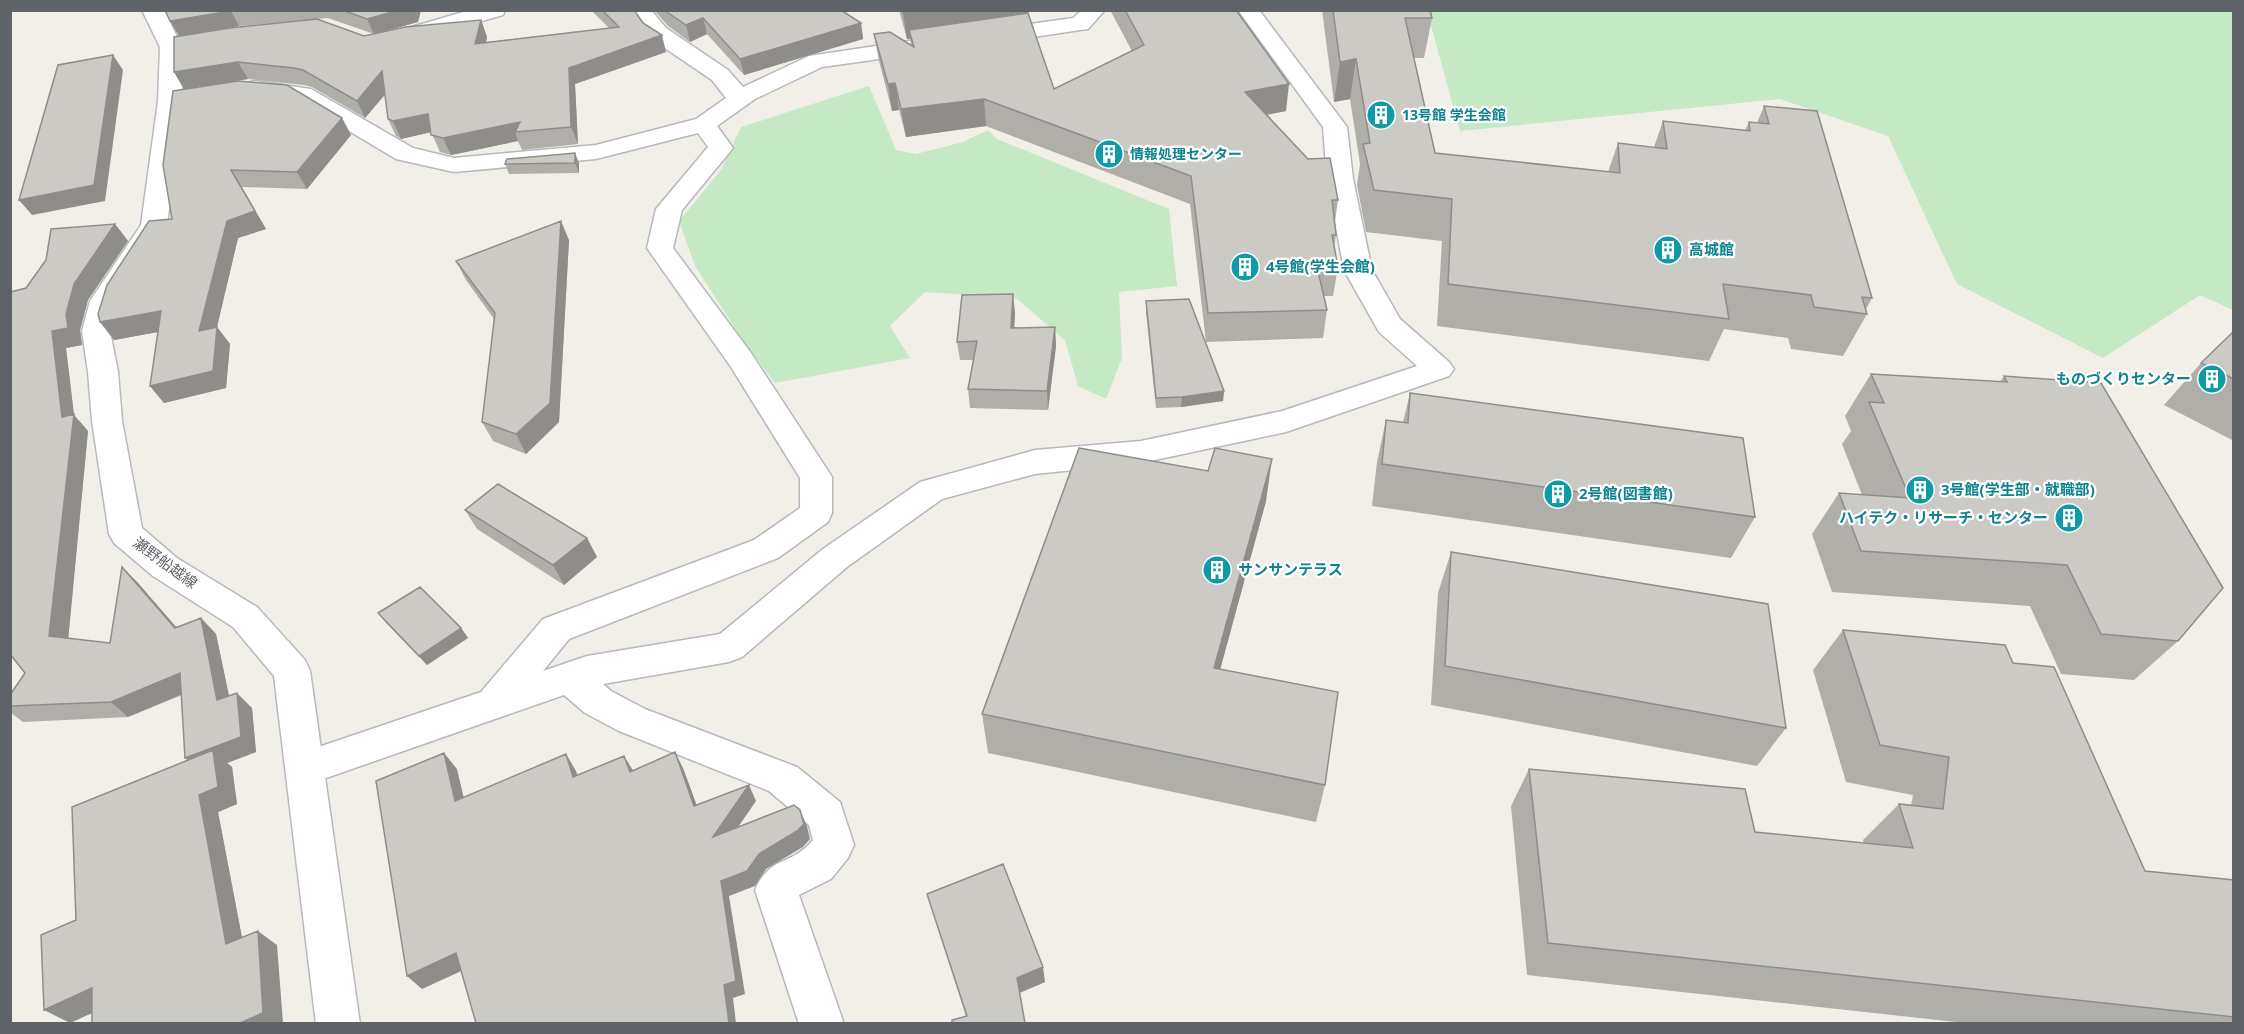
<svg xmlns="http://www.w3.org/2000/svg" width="2244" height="1034" font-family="'Open Sans','Noto Sans JP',sans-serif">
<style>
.green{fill:#c5e8c5}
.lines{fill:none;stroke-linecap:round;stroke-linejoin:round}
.street-casing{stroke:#b5b8bc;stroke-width:3}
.secondary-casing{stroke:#b6babf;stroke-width:3}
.street{fill:#fff;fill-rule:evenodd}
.secondary{fill:#fff;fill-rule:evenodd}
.rail{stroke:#b6b7b8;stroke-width:3;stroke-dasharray:1 5;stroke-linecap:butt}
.wall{fill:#afaea9}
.shaded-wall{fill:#8f8d8a}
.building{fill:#cccac5;stroke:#8f8d8a;stroke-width:1.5}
.labels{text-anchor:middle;stroke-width:4.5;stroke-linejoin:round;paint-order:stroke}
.far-culture-label{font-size:14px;font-weight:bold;fill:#0d838f;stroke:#fff;text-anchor:start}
.culture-label{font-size:15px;font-weight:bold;fill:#0d838f;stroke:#fff;text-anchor:start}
.street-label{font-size:15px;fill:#5f6368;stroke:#fff}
</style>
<rect width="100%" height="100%" fill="#f1efe8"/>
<path class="green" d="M 1427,11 L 2233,11 L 2233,310 L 2200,295 L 2103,358 L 1957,284 L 1888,136 L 1780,99 L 1460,131 Z
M 869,86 L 896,150 L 916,154 L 963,142 L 988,130 L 997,139 L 1169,209 L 1177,286 L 1119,292 L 1122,358 L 1106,399 L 1078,386 L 1065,340 L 1016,298 L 925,292 L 890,326 L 910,358 L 775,383 L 746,345 L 695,266 L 679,221 L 721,170 L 741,127 Z"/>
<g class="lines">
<g class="street-casing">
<path id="street" d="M 470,10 L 505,10 L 503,15 L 416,40 L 408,38 L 405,33 L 408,28 Z
M 629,10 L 651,10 L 666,28 L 728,70 L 743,87 L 809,56 L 922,39 L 930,41 L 933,46 L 930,51 L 922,53 L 822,67 L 755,99 L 717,126 L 733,148 L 682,210 L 673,248 L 751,353 L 832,477 L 832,513 L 828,522 L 778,558 L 569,639 L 543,671 L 587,656 L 720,634 L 823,549 L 920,482 L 1035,450 L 1141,441 L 1282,411 L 1417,366 L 1379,332 L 1344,270 L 1327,179 L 1323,127 L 1238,10 L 1259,10 L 1347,127 L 1353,179 L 1372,270 L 1400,319 L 1449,362 L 1454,369 L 1449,376 L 1286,432 L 1141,463 L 1035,474 L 942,499 L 847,567 L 742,657 L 729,662 L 603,684 L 611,691 L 645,709 L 797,767 L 840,802 L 854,845 L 848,858 L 831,879 L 799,895 L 844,1024 L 799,1024 L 755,890 C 771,854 791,867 813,840 L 809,825 L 769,791 L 619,731 L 585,713 L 564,695 L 306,785 L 292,780 L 287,768 L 292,756 L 481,692 L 543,619 L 754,540 L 800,508 L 800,478 L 731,367 L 647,248 L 656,209 L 708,147 L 698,133 L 596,159 L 454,172 L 396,159 L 297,100 L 247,93 L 243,88 L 247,83 L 255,81 L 311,89 L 413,148 L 454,158 L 596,145 L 696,119 L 726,98 L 712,80 L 650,38 Z
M 1082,10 L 1105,10 L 1088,29 L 1080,30 L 988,44 L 980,42 L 977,37 L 980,32 L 988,30 L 1073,18 Z"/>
</g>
<g class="secondary-casing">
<path id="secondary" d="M 142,10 L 164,10 L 182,47 L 182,101 L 167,225 L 118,301 L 110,331 L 118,372 L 122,421 L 142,528 L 177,558 L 257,607 L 305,660 L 310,671 L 360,1024 L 316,1024 L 274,676 L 233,627 L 153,576 L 114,543 L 109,534 L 92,421 L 88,372 L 82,331 L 90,301 L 141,225 L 158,101 L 160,47 Z"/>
</g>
<use href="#street" class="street"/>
<use href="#secondary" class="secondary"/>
<path class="rail" d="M 10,15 L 14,10"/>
</g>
<path class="wall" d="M 165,10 L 421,10 L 418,22 L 378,33 L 481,20 L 487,37 L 486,42 L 609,28 L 591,10 L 634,10 L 666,52 L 575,84 L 578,144 L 522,150 L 518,141 L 451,155 L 440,152 L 431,132 L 401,139 L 396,136 L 388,119 L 385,95 L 365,118 L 312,87 L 304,85 L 248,79 L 184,89 L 174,72 L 374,34 L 328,18 L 239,26 L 179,36 Z
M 654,10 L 841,10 L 861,23 L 863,39 L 744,75 L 707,34 L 690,42 L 668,26 Z
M 899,10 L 1034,10 L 1026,13 L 1054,89 L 1132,51 L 1110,10 L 1236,10 L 1286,111 L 1267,115 L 1338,200 L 1335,222 L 1336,235 L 1334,248 L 1338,267 L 1333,296 L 1324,296 L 1327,310 L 1323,338 L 1206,342 L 1190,204 L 986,126 L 906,137 L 899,110 L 892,111 L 879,61 L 874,34 L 911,45 L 910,39 L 907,39 Z
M 1322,10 L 1430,10 L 1432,18 L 1424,58 L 1414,58 L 1435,153 L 1608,172 L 1618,143 L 1654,147 L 1663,121 L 1745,130 L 1749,122 L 1757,123 L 1764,106 L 1872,298 L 1866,309 L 1867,314 L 1843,356 L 1791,349 L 1788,338 L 1724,329 L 1709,361 L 1437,326 L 1442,241 L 1366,232 L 1357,185 L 1360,164 L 1350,99 L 1334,102 Z
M 238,81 L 342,118 L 351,135 L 307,189 L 242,187 L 266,229 L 238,238 L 217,327 L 230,344 L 226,388 L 164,403 L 150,386 L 158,332 L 114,340 L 100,322 L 172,219 Z
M 579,163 L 579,173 L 509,174 L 505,164 Z
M 115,224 L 128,241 L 88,300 L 80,330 L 82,345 L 66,348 L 74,415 L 88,431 L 68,638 L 110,643 L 122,567 L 138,583 L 176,628 L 201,618 L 216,634 L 229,696 L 252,708 L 256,752 L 227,763 L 232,767 L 237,804 L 218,812 L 242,937 L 277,945 L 92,1013 L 70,1023 L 76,920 L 188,760 L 185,758 L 182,695 L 128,717 L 23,722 L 10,712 L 10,695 L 25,673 L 26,288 Z
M 569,240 L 559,422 L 526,454 L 493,441 L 482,422 L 494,319 L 466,280 L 456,261 Z
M 1146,301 L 1224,391 L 1223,401 L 1181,407 L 1156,408 L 1146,312 Z
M 1015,313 L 1014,328 L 1055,327 L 1056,346 L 1048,410 L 970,408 L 968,389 L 974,360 L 960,360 L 957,342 Z
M 2234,331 L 2234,441 L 2164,405 L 2201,363 Z
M 1871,374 L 2000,382 L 2004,376 L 2178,641 L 2134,680 L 2061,674 L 2030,606 L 1832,592 L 1812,534 L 1839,493 L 1862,495 L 1842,444 L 1851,431 L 1845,416 Z
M 1410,393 L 1755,517 L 1731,558 L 1372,506 L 1377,462 L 1386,420 L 1403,422 Z
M 1266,501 L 1220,669 L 1325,785 L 1316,822 L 988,753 L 982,714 Z
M 465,510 L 587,538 L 597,557 L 564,585 L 477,529 Z
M 1451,552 L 1786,728 L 1757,766 L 1431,705 L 1438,593 Z
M 378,613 L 461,628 L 468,638 L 427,665 L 386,623 Z
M 1843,630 L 2013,663 L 2145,871 L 2234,880 L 2234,1023 L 1965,1023 L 1527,975 L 1511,806 L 1529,769 L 1755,832 L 1864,843 L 1863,840 L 1899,804 L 1911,806 L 1913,795 L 1846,782 L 1813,670 Z
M 927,894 L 1045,982 L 966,1016 Z"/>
<path class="shaded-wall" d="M 399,10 L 421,10 L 418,22 L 374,34 L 367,19 Z
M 919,10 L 1034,10 L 1024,14 L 909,30 L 910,39 L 907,39 L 903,13 Z
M 231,11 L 239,26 L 179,36 L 170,21 Z
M 703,18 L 707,34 L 690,42 L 686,25 Z
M 481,20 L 487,37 L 482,60 L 475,44 Z
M 861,23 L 863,39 L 744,75 L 740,59 Z
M 662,35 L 666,52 L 575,84 L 578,144 L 571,127 L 569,68 Z
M 113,55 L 123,70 L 105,201 L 32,215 L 19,200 Z
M 1356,59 L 1350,99 L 1334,102 L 1340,62 Z
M 238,62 L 248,79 L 184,89 L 174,72 Z
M 382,71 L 390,88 L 365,118 L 357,101 Z
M 895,83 L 899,110 L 892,111 L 888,84 Z
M 1289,84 L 1286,111 L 1243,119 L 1245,92 Z
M 984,99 L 986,126 L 906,137 L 901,109 Z
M 428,114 L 436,131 L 401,139 L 393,121 Z
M 342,118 L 351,135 L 307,189 L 297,172 Z
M 520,122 L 515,132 L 518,141 L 451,155 L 443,138 Z
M 575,153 L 579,163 L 579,173 L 575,163 Z
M 231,170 L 266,229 L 238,238 L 212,348 L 199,331 Z
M 561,221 L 569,240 L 559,422 L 526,454 L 516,434 Z
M 115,224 L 128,241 L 88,300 L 80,330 L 82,345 L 66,348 L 74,415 L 88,431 L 67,652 L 49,636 L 62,417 L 52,331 L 66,314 L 74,284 Z
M 1013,294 L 1015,313 L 1013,347 L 1011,328 Z
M 161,311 L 174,329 L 114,340 L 100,322 Z
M 217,327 L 230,344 L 226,388 L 164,403 L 150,386 Z
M 1055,327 L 1056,346 L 1048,410 L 1047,391 Z
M 1224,391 L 1223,401 L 1181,407 L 1182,397 Z
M 1272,459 L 1266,501 L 1210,707 L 1214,668 Z
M 587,538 L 597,557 L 564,585 L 553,565 Z
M 122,567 L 138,583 L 191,644 L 175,628 Z
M 201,618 L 216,634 L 233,715 L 217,700 Z
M 461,628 L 468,638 L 427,665 L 419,656 Z
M 180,673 L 196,688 L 128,717 L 111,702 Z
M 237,693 L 252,708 L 256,752 L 227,763 L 232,767 L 237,804 L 218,812 L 246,959 L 226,944 L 199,795 L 202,773 L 185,758 Z
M 675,752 L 683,768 L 703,822 L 694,806 Z
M 444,753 L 457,769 L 468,816 L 455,801 Z
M 566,754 L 576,771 L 583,793 L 573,777 Z
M 624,756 L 634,772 L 630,772 Z
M 749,785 L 756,801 L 721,852 L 713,837 Z
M 800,810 L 807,826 L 810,839 L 803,847 L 766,869 L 755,886 L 729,896 L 745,994 L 733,998 L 736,1023 L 729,1023 L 724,985 L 721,881 Z
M 258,931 L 277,945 L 283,1023 L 240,1023 Z
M 456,953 L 470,967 L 422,989 L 407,976 Z
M 1043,967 L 1045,982 L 1019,993 L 1017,978 Z
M 92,988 L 116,1002 L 70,1023 L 44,1010 Z"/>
<path class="building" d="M 165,10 L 237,10 L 170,21 Z
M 342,10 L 399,10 L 367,19 Z
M 602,10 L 634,10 L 643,23 L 662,35 L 569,68 L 571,127 L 515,132 L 520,122 L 443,138 L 431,135 L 428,114 L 393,121 L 388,119 L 382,71 L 357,101 L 303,70 L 294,68 L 238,62 L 174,72 L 174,37 L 230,28 L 317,19 L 364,36 L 405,27 L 481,20 L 475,44 L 619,27 Z
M 664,10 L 841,10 L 861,23 L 740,59 L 703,18 L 686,25 Z
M 903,10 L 919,10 L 903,13 Z
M 1125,10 L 1236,10 L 1289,84 L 1245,92 L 1308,159 L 1330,158 L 1338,200 L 1332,200 L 1336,235 L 1332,235 L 1338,267 L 1317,267 L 1327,310 L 1208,313 L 1191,176 L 984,99 L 901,109 L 895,83 L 888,84 L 874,34 L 890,32 L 914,47 L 909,30 L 1028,13 L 1054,89 L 1144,45 Z
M 1333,10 L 1430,10 L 1432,18 L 1405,18 L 1435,153 L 1620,173 L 1618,143 L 1667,149 L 1663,121 L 1750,131 L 1749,122 L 1769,124 L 1764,106 L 1817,111 L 1872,298 L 1862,297 L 1867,314 L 1814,307 L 1811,295 L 1723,284 L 1729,319 L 1448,284 L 1452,199 L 1374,190 L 1363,144 L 1370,143 L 1356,59 L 1340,62 Z
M 113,55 L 94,185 L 19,200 L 58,65 Z
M 238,81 L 287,85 L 342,118 L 297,172 L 231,170 L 255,211 L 227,221 L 199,331 L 217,327 L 213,371 L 150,386 L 161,311 L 100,322 L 98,314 L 107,285 L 149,221 L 172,219 L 163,165 L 173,91 Z
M 575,153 L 575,163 L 505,164 L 507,159 Z
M 561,221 L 550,403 L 516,434 L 482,422 L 495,313 L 456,261 Z
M 115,224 L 74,284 L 66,314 L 68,328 L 52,331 L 62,417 L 74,414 L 49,636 L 110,643 L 122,567 L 175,628 L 201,618 L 217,700 L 237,693 L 241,737 L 185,758 L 180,673 L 111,702 L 10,706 L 10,695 L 25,673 L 10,654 L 10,292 L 26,288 L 46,260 L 51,229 Z
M 1013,294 L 1011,328 L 1055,327 L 1047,391 L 968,389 L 977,341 L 957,342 L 962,295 Z
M 1189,299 L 1224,391 L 1182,397 L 1156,398 L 1146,301 Z
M 2234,331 L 2234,379 L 2201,363 Z
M 1871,374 L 2007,382 L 2004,376 L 2101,383 L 2223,588 L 2178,641 L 2101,634 L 2067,565 L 1861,551 L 1839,493 L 1910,498 L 1869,402 L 1884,403 Z
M 1410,393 L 1743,438 L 1755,517 L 1382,464 L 1386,420 L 1408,423 Z
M 1079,448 L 1208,471 L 1215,448 L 1272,459 L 1214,668 L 1338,692 L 1325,785 L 982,714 Z
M 498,484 L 587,538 L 553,565 L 465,510 Z
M 1451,552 L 1768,604 L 1786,728 L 1445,666 Z
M 420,587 L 461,628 L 419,656 L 378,613 Z
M 1843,630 L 2005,645 L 2013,663 L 2054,667 L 2145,871 L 2234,880 L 2234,1017 L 1548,943 L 1529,769 L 1745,789 L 1755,832 L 1913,848 L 1899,804 L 1943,809 L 1949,757 L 1880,745 Z
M 213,750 L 218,787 L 199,795 L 226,944 L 258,931 L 263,1013 L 240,1023 L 92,1023 L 92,988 L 44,1010 L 41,935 L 76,920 L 72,807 Z
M 675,752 L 694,806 L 749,785 L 713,837 L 794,805 L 800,810 L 804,824 L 797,831 L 759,854 L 747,871 L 721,881 L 736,981 L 724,985 L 729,1023 L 476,1023 L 456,953 L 407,976 L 376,781 L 444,753 L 455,801 L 566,754 L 573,777 L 624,756 L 630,772 Z
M 1003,864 L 1043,967 L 1017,978 L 1025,1023 L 952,1023 L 952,1020 L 967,1016 L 927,894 Z"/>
<defs>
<g id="building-disc" transform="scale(1.5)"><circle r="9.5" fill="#0f9aa8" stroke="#fff"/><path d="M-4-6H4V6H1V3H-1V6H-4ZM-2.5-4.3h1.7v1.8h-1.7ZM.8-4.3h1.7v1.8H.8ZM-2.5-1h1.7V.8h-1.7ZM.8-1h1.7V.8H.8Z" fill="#fff"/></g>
</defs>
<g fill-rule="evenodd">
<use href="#building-disc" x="1381" y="115"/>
<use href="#building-disc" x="1109" y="154"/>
<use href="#building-disc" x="1668" y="250"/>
<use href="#building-disc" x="1245" y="267"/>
<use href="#building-disc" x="2212" y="379"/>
<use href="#building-disc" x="1920" y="490"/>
<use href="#building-disc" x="1558" y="494"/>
<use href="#building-disc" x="2069" y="518"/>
<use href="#building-disc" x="1217" y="570"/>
</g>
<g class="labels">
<g class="far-culture-label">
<text x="1402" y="120">13号館 学生会館</text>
<text x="1130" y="159">情報処理センター</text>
</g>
<g class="culture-label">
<text x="1689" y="255">高城館</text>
<text x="1266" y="272">4号館(学生会館)</text>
<text x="2191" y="384" text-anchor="end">ものづくりセンター</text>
<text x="1941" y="495">3号館(学生部・就職部)</text>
<text x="1579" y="499">2号館(図書館)</text>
<text x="2048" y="523" text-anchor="end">ハイテク・リサーチ・センター</text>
<text x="1238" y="575">サンサンテラス</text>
</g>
<g class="street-label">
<text transform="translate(165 563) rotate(36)" y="5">瀬野船越線</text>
</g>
</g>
<rect width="2244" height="1034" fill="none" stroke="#5f6368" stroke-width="24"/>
</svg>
